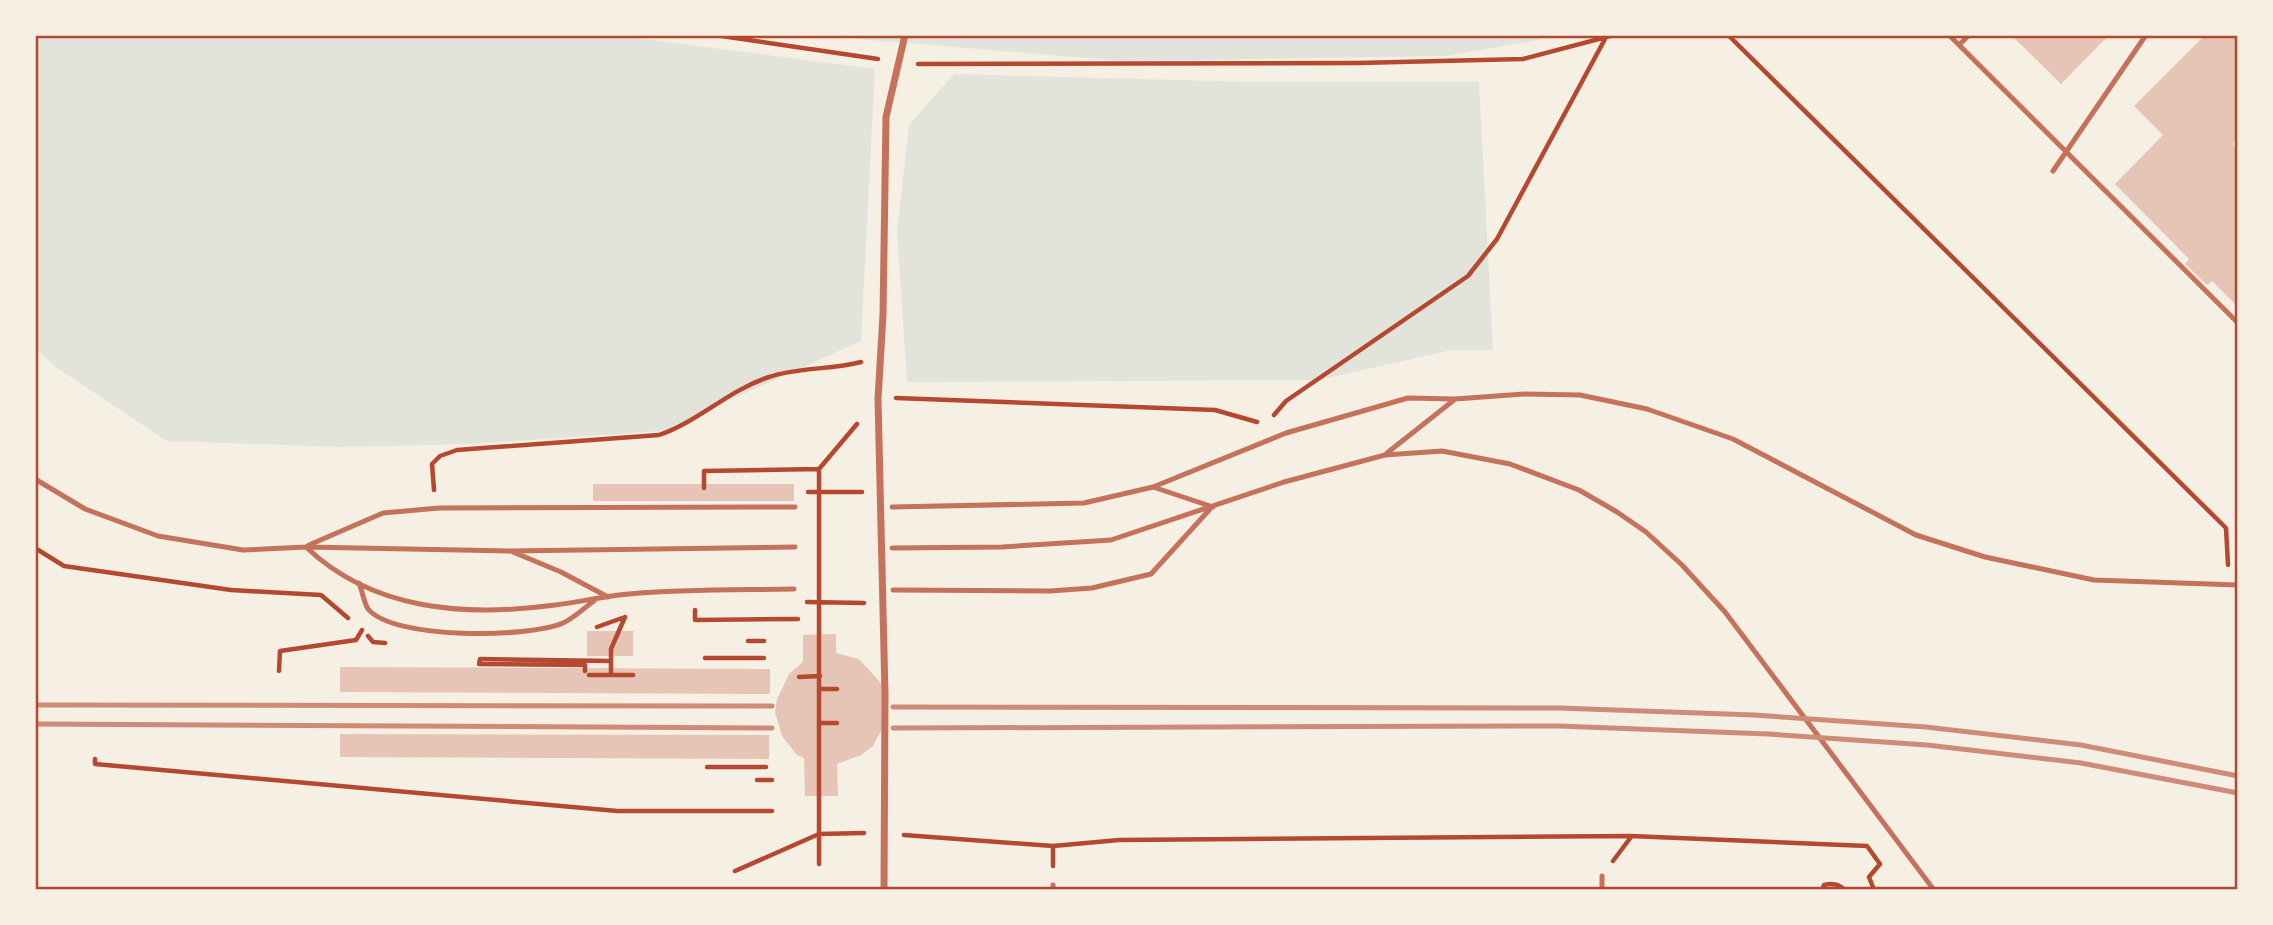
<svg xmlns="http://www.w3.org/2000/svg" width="2273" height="925" font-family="Overpass,sans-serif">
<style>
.green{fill:#e2e4dc}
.building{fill:#e6c5b7}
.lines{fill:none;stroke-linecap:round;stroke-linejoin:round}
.path{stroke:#b5482f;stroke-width:4.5}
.service{stroke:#c5725c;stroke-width:5}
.minor{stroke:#c5725c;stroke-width:7}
.rail{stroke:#cf8b77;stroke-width:5}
.neatline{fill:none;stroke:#b5482f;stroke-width:2.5}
</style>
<rect width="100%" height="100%" fill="#f6efe4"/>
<path class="green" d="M 35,35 L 613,35 L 875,69 L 861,341 L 662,431 L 472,444 L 341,447 L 167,441 L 53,365 L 35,347 Z
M 809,35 L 1566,35 L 1447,56 L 1123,61 Z
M 954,74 L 1256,82 L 1479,82 L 1493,350 L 1452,350 L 1319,380 L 907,382 L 897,231 L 909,125 Z"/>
<path class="building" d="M 2011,35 L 2109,35 L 2061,84 Z
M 2205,35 L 2238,35 L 2238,139 L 2233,144 L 2238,149 L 2238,307 L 2212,281 L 2207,285 L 2185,264 L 2189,259 L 2115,184 L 2163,135 L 2134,106 Z
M 593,484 L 794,484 L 794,501 L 593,501 Z
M 587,631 L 633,631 L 633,656 L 587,656 Z
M 836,634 L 836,653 L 859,659 L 881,683 L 885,694 L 886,721 L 873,746 L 861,755 L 837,764 L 838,796 L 805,796 L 804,758 L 797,755 L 782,736 L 775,712 L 777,699 L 789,674 L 803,662 L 803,635 Z
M 340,667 L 770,669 L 770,694 L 340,692 Z
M 340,734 L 769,735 L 769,759 L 340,757 Z"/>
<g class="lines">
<path class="path" d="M 715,35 L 878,59
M 1728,35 L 2226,528 L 2228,565
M 918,64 L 1358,63 L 1523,59 L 1614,35
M 896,398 L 1215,410 L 1257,422
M 1274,415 L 1286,401 L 1468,276 L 1497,239 L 1605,39
M 704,488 L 704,471 L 819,469
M 434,490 L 432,464 L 440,456 L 457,450 L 659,435 C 699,421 729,390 769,377 C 798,367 831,370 861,362
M 808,492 L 862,492
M 35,548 L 64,566 L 231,590 L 321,595 L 348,618
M 807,602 L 864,603
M 695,610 L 695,620 L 798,619
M 625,617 L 611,649 L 611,675 L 633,675
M 597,627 L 625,617
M 368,636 L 373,642 L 385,643
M 748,641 L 764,641
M 705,658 L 764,658
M 279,671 L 280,651 L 356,640 L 362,630
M 585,671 L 585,665 L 479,664 L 480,659 L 611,661
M 589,675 L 611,675
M 799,677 L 820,676
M 820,689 L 837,689
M 820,723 L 837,723
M 95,759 L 95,764 L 617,811 L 772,811
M 707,767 L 766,767
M 757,780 L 772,780
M 904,835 L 1053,846 L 1053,866
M 1053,846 L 1119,840 L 1631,836 L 1867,846 L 1880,864 L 1869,877 L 1874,890
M 1613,861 L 1631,837
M 819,864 L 819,469 L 857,424
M 735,871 L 819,834 L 864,833
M 1822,890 L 1824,885 C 1833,883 1838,884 1845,890"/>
<path class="service" d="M 1949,35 L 2238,323
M 1959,45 L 1969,35
M 2053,171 L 2146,35
M 1387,453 L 1454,400
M 35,479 L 85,509 L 158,536 L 243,550 L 306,547 L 510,551 L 795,547
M 1153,487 L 1213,507
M 892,507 L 1084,503 L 1153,487 L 1286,433 L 1408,398 L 1455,399 L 1524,394 L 1580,395 L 1647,409 L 1733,439 L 1916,535 L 1985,557 L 2094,580 L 2238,585
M 309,545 L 383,513 L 439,508 L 795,507
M 306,547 C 373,611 466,617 555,605 C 580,602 605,596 629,594 C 683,589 739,590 794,589
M 892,548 L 1002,547 L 1111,540 L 1284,482 L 1385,455 L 1442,451 L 1510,464 L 1579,490 L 1617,512 L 1646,532 L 1682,565 L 1725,612 L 1934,890
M 513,552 L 561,572 L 608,597
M 359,583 C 362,590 364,603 368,609 C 394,640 528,638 563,623 C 574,618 584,608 594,601
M 893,590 L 1050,591 L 1092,588 L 1151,574 L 1210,509
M 1602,876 L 1602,890
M 1053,885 L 1053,890"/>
<path class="minor" d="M 884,890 L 885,694 L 878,399 L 883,315 L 886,117 L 905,35"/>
<path class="rail" d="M 35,705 L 772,706
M 893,707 L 1559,708 L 1754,715 L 1926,727 L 2081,745 L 2238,776
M 35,724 L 772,728
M 893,728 L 1559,726 L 1768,734 L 1927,745 L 2081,763 L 2238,793"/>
</g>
<rect width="2273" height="925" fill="none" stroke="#f6efe4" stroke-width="74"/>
<rect x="37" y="37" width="2199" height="851" class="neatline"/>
</svg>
